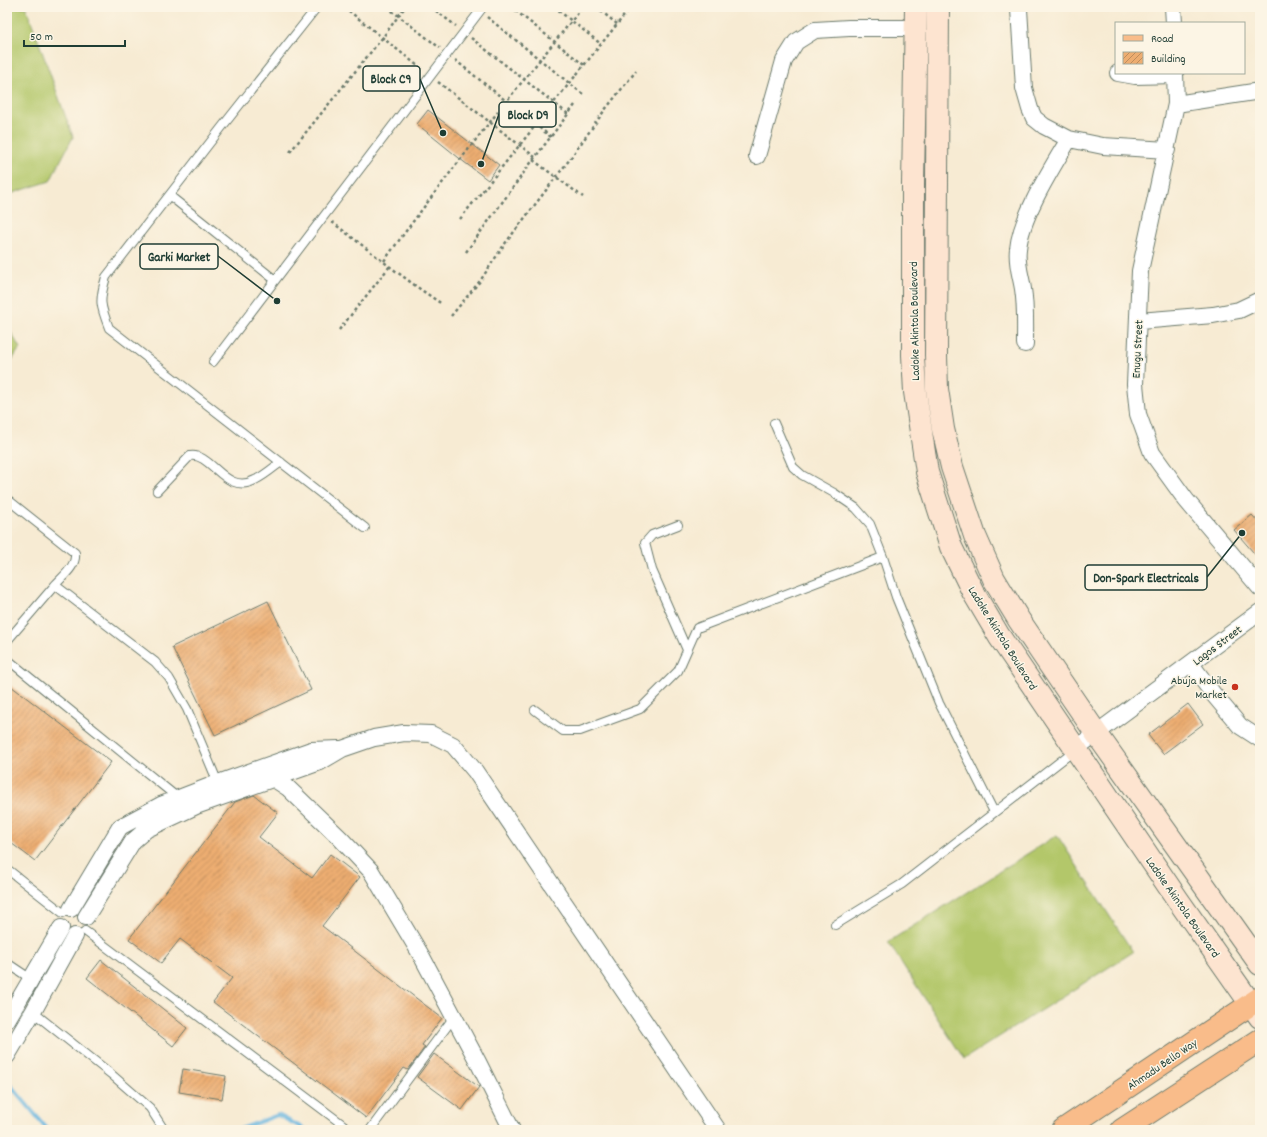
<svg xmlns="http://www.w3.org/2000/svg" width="1267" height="1137" font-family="Dekko,sans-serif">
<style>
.grass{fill:#b3c76b;stroke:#698250}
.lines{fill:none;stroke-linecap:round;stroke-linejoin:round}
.stream{stroke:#64b4df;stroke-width:4}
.building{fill:url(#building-hatch)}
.lane-casing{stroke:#6b7a6c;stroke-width:10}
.street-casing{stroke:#6b7a6c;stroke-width:18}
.secondary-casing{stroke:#6b7a6c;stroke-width:24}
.primary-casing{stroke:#6b7a6c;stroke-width:24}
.path{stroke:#6b7a6c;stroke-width:2.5;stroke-dasharray:3 3;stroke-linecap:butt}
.lane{stroke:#fff;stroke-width:8}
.street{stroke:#fff;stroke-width:16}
.secondary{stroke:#fde4d0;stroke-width:22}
.primary{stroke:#f9bc8a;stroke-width:22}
.poi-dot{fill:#c8321e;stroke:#fcf5e5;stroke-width:1.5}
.labels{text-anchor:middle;stroke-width:3;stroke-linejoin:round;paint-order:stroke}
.street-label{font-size:12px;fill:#1f3d34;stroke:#fcf5e5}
.poi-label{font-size:12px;fill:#1f3d34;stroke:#fcf5e5;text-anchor:end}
.leader{fill:none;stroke:#1f3d34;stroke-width:1.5}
.callout-dot{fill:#1f3d34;stroke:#fcf5e5;stroke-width:1.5}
.callout{fill:#fcf5e5;stroke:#1f3d34;stroke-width:1.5}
.callout-label{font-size:13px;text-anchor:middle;font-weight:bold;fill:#1f3d34}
</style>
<defs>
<pattern id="building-hatch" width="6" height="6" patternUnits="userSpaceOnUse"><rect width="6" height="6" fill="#edad71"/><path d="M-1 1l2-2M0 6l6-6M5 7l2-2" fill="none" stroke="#bf8e5e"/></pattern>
</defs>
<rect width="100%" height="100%" fill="#fcf5e5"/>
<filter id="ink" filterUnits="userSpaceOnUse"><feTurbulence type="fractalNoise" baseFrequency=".025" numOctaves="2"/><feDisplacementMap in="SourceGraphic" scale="8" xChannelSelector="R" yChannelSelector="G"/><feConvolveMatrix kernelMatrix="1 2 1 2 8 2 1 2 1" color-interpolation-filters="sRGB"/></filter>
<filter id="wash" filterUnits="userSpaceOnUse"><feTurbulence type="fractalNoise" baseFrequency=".012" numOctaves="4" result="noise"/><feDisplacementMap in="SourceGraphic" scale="16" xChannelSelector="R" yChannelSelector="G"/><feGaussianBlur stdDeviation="0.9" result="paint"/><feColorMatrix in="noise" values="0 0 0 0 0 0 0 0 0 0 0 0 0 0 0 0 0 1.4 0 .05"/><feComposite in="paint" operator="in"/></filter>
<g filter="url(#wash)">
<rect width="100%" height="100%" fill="#f7ebd3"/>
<path class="grass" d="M 7,7 L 26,7 L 73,137 L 50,181 L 7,195 Z
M 7,326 L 20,348 L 7,367 Z
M 1057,835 L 1133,952 L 964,1059 L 888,942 Z"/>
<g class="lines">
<path class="stream" d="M 7,1081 L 48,1130
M 238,1130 L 278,1115 L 306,1130"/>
</g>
<g id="blocks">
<path class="building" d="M 428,110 L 499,165 L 488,180 L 464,162 L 417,124 Z
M 1252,515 L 1260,524 L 1260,560 L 1234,530 Z
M 268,601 L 311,690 L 215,735 L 172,647 Z
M 7,683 L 111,762 L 35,861 L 7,840 Z
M 1188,704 L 1203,724 L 1163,754 L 1148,735 Z
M 254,795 L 278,813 L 259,837 L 312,878 L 330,854 L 360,877 L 322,926 L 442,1018 L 422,1045 L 425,1047 L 408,1070 L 404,1068 L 366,1118 L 213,1002 L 232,978 L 180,939 L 161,963 L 129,939 L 235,802 Z
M 101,960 L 187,1028 L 173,1046 L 87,978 Z
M 434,1054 L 479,1087 L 462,1110 L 417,1077 Z
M 183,1069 L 226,1076 L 222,1099 L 179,1092 Z"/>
</g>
</g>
<g filter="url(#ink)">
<use href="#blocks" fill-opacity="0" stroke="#6b7a6c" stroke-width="1"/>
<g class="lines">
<g class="lane-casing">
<path id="lane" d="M 317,7 L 222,127 L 106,277 C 99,301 100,305 109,328 L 365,528
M 170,196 L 275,280
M 213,362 L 483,7
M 774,423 L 793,467 L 802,475 L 834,493 L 856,508 L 870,524 L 883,557 L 896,597 L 939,703 L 994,812
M 157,491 L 190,456 C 212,452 225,496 255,480 C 264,476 273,468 281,462
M 7,499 L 75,553 C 77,566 63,576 55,585
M 678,525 L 652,535 L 645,543 L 652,570 L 687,650
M 7,641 L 55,585 L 155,662 L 169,678 L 187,709 L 218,783
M 7,659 L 178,798
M 535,710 L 563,731 L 580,731 L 640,709 L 678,671 L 697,628 L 883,557
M 7,869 L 63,913
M 835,925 L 902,884 L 1075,750
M 85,931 L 350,1130
M 7,963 L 31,979
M 33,1012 L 111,1074 L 150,1108 L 164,1130
M 370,1130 L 454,1017"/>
</g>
<g class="street-casing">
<path id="street" d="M 1173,7 L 1174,23
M 1019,9 L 1024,88 L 1030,109 L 1034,118 L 1044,126 L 1069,139 L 1103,146 L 1167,150
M 1118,73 L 1135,76 L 1175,75
M 1175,73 L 1176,104 L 1140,271 L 1135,384 L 1138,414 L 1152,453 L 1186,500 L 1260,588
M 1176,104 L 1260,91
M 757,156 L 784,61 L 796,42 L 815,30 L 849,28 L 916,28
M 1139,321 L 1213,315 L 1239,310 L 1260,300
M 1025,344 C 1025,326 1026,307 1023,289 C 1021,276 1016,263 1018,249 C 1021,216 1052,168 1069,139
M 1191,664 L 1214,695 L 1240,726 L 1260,739
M 1075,749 L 1260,612
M 259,769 L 288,788 L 340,838 L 371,871 L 421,955 L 478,1062 L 512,1130
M 71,909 L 120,827 L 161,805 L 218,783 L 311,750 L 340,749
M 86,917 L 133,841 L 147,829 L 196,806 L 320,762 L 342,749 L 374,738 L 404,733 L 431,734 L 453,745 L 475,771 L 718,1130
M 7,1020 L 61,928
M 7,1056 L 33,1012 L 75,936"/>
</g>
<g class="secondary-casing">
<path id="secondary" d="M 916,7 L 913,184 L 913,355 L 915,392 L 927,472 L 951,547 L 973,592 L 999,636 L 1178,900 L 1260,1017
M 938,7 L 936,355 L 937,389 L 943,429 L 952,467 L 975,536 L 994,579 L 1019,620 L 1096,733 L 1260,964"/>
</g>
<g class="primary-casing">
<path id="primary" d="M 1063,1130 L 1260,998
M 1122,1130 L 1260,1040"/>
</g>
<path class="path" d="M 344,7 L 423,70
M 387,7 L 440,48
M 431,7 L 456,26
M 511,7 L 584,65
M 554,7 L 601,44
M 596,7 L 617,24
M 487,17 L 584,95
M 471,38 L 568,114
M 455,60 L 551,137
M 438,82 L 535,157
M 290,152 L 383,37 L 405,7
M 533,160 L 583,197
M 460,219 L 631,7
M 332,222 C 369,250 404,279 442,304
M 466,252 L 533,160 L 575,105
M 384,261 C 447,174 515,90 583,7
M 451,316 L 480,281 L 504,245 L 570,159 L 604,111 L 636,71
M 339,330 L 390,266"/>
<use href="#lane" class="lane"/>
<use href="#street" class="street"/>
<use href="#secondary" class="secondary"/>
<use href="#primary" class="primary"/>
</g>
</g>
<circle class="poi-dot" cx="1235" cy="687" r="4"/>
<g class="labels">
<g class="street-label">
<text transform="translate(914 321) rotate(-91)" y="4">Ladoke Akintola Boulevard</text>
<text transform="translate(1137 349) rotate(-87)" y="4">Enugu Street</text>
<text transform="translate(1003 638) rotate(58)" y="4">Ladoke Akintola Boulevard</text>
<text transform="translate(1217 645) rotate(-37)" y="4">Lagos Street</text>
<text transform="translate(1183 907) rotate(55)" y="4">Ladoke Akintola Boulevard</text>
<text transform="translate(1162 1064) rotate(-34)" y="4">Ahmadu Bello Way</text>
</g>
<g class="poi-label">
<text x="1227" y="684">Abuja Mobile<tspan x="1227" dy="14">Market</tspan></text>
</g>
</g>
<path class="leader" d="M443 133L420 79M481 164L499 114M277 301L218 256M1242 533L1207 577"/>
<g class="callout-dot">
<circle cx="443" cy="133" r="4"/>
<circle cx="481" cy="164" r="4"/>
<circle cx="277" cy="301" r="4"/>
<circle cx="1242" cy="533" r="4"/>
</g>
<g class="callout">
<rect x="363" y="66" width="57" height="25" rx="4"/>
<rect x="499" y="102" width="57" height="25" rx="4"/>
<rect x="140" y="244" width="78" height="25" rx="4"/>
<rect x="1085" y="565" width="122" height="25" rx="4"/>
</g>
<g class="callout-label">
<text x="391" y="83">Block C9</text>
<text x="528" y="119">Block D9</text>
<text x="179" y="261">Garki Market</text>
<text x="1146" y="582">Don-Spark Electricals</text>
</g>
<rect width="1267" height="1137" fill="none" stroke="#fcf5e5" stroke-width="24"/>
<rect x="1115" y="22" width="130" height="52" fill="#fcf5e5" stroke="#a4ab9e"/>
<rect x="1123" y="35" width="20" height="6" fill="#f9bc8a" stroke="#a4ab9e"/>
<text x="1151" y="42" font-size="12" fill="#1f3d34">Road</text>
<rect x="1123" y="52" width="20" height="12" fill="url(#building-hatch)" stroke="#a4ab9e"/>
<text x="1151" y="62" font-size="12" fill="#1f3d34">Building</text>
<path d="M24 40v6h101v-6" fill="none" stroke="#1f3d34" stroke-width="2"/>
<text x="30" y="40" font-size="12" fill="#1f3d34" stroke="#fcf5e5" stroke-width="3" paint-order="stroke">50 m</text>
</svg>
